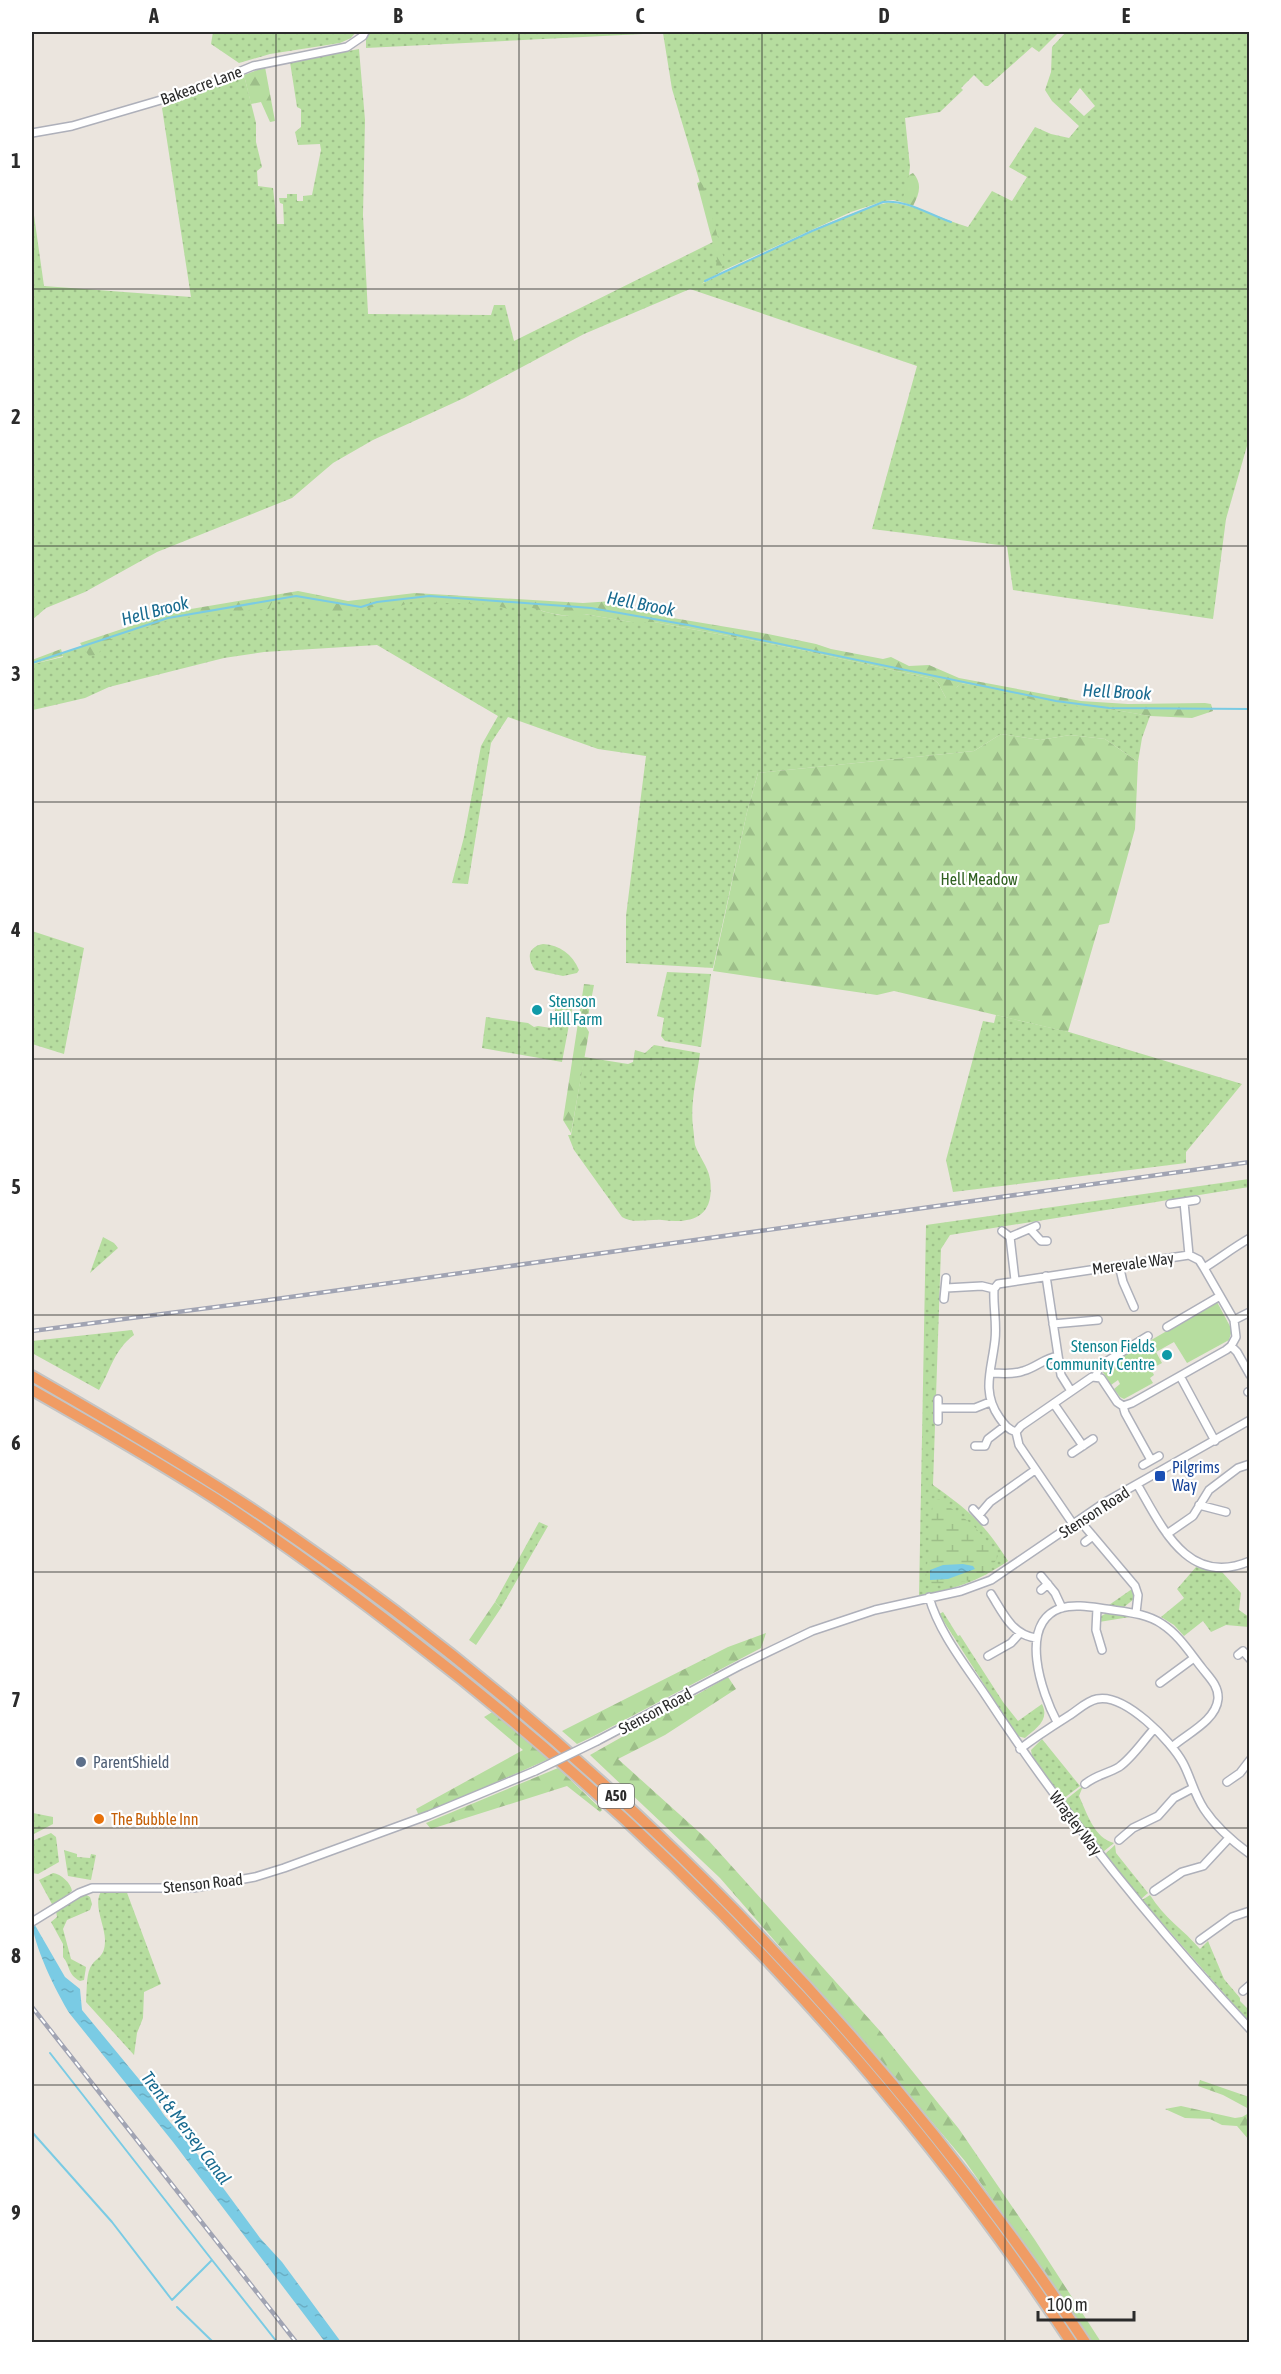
<svg xmlns="http://www.w3.org/2000/svg" width="1281" height="2374" font-family="'Asap Condensed',sans-serif">
<style>
.grass{fill:url(#grass-dots);fill-rule:evenodd}
.forest{fill:url(#forest-firs)}
.wetland{fill:url(#wetland-marsh)}
.park{fill:#b6dd9f}
.water{fill:url(#water-ripples)}
.lines{fill:none;stroke-linecap:round;stroke-linejoin:round}
.stream{stroke:#7acbe4;stroke-width:2}
.minor-casing{stroke:#aeb0ba;stroke-width:10}
.highway-casing{stroke:#c4c4c4;stroke-width:14}
.minor{stroke:#fff;stroke-width:7}
.highway{stroke:#f09c64;stroke-width:10}
.rail-casing{stroke:#a1a4b3;stroke-width:4.5}
.rail{stroke:#fff;stroke-width:2;stroke-dasharray:7;stroke-linecap:butt}
.minor-bridge-casing{stroke:#aeb0ba;stroke-width:10;stroke-linecap:butt}
.minor-bridge{stroke:#fff;stroke-width:7}
.grid{fill:none;stroke:#2b2b2b;stroke-width:1.5;stroke-opacity:0.55}
.culture-dot{fill:#0f9aa8;stroke:#fff;stroke-width:2}
.transit-dot{fill:#1a4fb4;stroke:#fff;stroke-width:2}
.service-dot{fill:#5c6f8a;stroke:#fff;stroke-width:2}
.food-dot{fill:#e8710a;stroke:#fff;stroke-width:2}
.labels{text-anchor:middle;stroke-width:4.5;stroke-linejoin:round;paint-order:stroke}
.shield{fill:#fff;stroke:#6b6b6b;stroke-width:1.5}
.shield-label{font-size:15px;font-weight:bold;fill:#2b2b2b}
.street-label{font-size:16px;fill:#2b2b2b;stroke:#fff}
.park-label{font-size:16px;fill:#306121;stroke:#fff}
.culture-label{font-size:16px;fill:#0d838f;stroke:#fff;text-anchor:start}
.transit-label{font-size:16px;fill:#164399;stroke:#fff;text-anchor:start}
.service-label{font-size:16px;fill:#4e5e75;stroke:#fff;text-anchor:start}
.food-label{font-size:16px;fill:#c56008;stroke:#fff;text-anchor:start}
.water-label{font-size:18px;font-style:italic;fill:#196b90;stroke:#fff}
.neatline{fill:none;stroke:#2b2b2b;stroke-width:2}
.grid-label{font-size:20px;text-anchor:middle;font-weight:bold;fill:#2b2b2b}
</style>
<defs>
<pattern id="grass-dots" width="8" height="8" patternUnits="userSpaceOnUse" patternTransform="scale(1.5)"><rect width="8" height="8" fill="#b6dd9f"/><path d="M2 2h.1M6 6h.1" fill="none" stroke="#9dbe89" stroke-width="1.8" stroke-linecap="round"/></pattern>
<pattern id="forest-firs" width="22" height="20" patternUnits="userSpaceOnUse" patternTransform="scale(1.5)"><rect width="22" height="20" fill="#b6dd9f"/><path d="M5 1l3.5 6h-7zM16 11l3.5 6h-7z" fill="#9dbe89"/></pattern>
<pattern id="wetland-marsh" width="20" height="14" patternUnits="userSpaceOnUse" patternTransform="scale(1.5)"><rect width="20" height="14" fill="#b6dd9f"/><path d="M1 5h8M5 5V1M11 12h8M15 12V8" fill="none" stroke="#9dbe89"/></pattern>
<pattern id="water-ripples" width="26" height="14" patternUnits="userSpaceOnUse" patternTransform="scale(1.5)"><rect width="26" height="14" fill="#7acbe4"/><path d="M2 4q2-2 4 0t4 0M15 11q2-2 4 0t4 0" fill="none" stroke="#6aaec4"/></pattern>
</defs>
<rect width="100%" height="100%" fill="#ebe5de"/>
<path class="grass" d="M 213,32 L 356,32 L 351,38 L 340,43 L 270,54 L 239,63 L 211,44 Z
M 366,32 L 1059,32 L 1039,52 L 1032,47 L 988,86 L 985,86 L 974,75 L 961,88 L 963,90 L 940,112 L 905,118 L 910,167 L 906,203 L 893,200 L 884,201 L 851,212 L 724,270 L 701,284 C 734,269 868,199 893,203 C 918,206 944,220 968,227 L 992,191 L 1012,201 L 1027,177 L 1009,167 L 1035,127 L 1051,134 L 1069,138 L 1079,126 L 1052,101 L 1045,90 L 1051,72 L 1052,47 L 1066,32 L 1249,32 L 1249,439 L 1226,519 L 1213,619 L 1013,590 L 1007,546 L 872,529 L 917,366 L 690,289 L 584,334 L 464,398 L 373,440 L 333,463 L 292,498 L 157,552 L 85,592 L 46,608 L 32,620 L 32,201 L 44,286 L 191,297 L 162,108 L 244,75 L 256,123 L 256,142 L 262,167 L 257,171 L 258,186 L 273,188 L 277,224 L 284,224 L 283,204 L 280,203 L 279,198 L 287,198 L 287,194 L 297,194 L 297,201 L 303,201 L 303,196 L 312,195 L 321,150 L 320,144 L 298,145 L 295,132 L 301,127 L 301,109 L 297,107 L 290,62 L 359,49 L 365,120 L 363,215 L 368,314 L 491,315 L 494,305 L 505,305 L 514,341 L 717,240 L 672,89 L 663,33 L 366,48 ZM 1080,88 L 1095,106 L 1084,116 L 1069,102 Z
M 296,596 L 360,607 L 428,596 L 534,606 L 542,611 L 558,615 L 571,616 L 584,614 L 631,622 L 654,622 L 797,649 L 933,679 L 938,683 L 946,698 L 961,683 L 1150,716 L 1142,738 L 1138,762 L 1105,739 L 1070,735 L 1040,740 L 1001,734 L 974,751 L 758,773 L 747,812 L 713,968 L 626,963 L 626,916 L 646,756 L 598,749 L 508,717 L 491,743 L 468,884 L 452,883 L 464,837 L 481,746 L 498,716 L 377,645 L 264,652 L 224,658 L 109,687 L 85,698 L 33,710 L 33,664 L 63,657 L 62,653 L 168,618 Z
M 32,931 L 84,948 L 64,1054 L 32,1044 Z
M 543,944 C 560,945 572,954 579,970 L 577,973 L 563,976 L 535,970 C 527,959 527,947 543,944 Z
M 667,972 L 711,974 L 701,1047 L 665,1041 L 661,1036 L 664,1018 L 657,1016 Z
M 557,1002 L 570,1004 L 572,1009 L 562,1062 L 482,1048 L 486,1017 L 528,1023 L 534,1027 L 538,1026 L 551,1028 Z
M 996,1015 L 1069,1032 L 1242,1084 L 1186,1152 L 1186,1163 L 953,1192 L 946,1160 L 983,1021 L 994,1023 Z
M 654,1045 L 700,1053 C 697,1077 690,1103 693,1127 C 694,1133 694,1139 695,1145 C 699,1157 708,1166 710,1179 C 715,1216 694,1224 662,1220 C 650,1219 632,1224 622,1217 L 574,1150 L 568,1135 L 571,1135 L 584,1057 L 628,1064 L 633,1062 L 635,1050 L 645,1053 Z
M 1249,1179 L 1249,1187 L 950,1235 L 941,1249 L 933,1485 C 967,1509 985,1524 1008,1561 C 975,1583 957,1588 919,1596 L 926,1225 Z
M 103,1237 L 114,1243 L 118,1248 L 90,1273 Z
M 132,1330 L 134,1335 C 114,1350 111,1369 99,1390 L 32,1353 L 32,1341 Z
M 539,1522 L 548,1526 L 501,1608 L 495,1602 Z
M 1196,1567 L 1222,1572 L 1241,1593 L 1239,1610 L 1249,1617 L 1249,1627 L 1226,1625 L 1211,1632 L 1203,1621 L 1184,1636 L 1174,1625 L 1161,1617 L 1184,1598 L 1177,1589 Z
M 1132,1589 L 1134,1599 L 1124,1607 L 1109,1605 Z
M 943,1612 L 958,1636 L 960,1635 L 1003,1702 L 1018,1721 L 1042,1704 C 1050,1720 1036,1728 1025,1738 L 1017,1736 L 939,1614 Z
M 1109,1612 L 1136,1616 L 1099,1622 L 1101,1616 Z
M 1042,1739 L 1080,1786 L 1063,1799 L 1032,1756 L 1031,1750 Z
M 1083,1786 L 1079,1796 C 1087,1813 1094,1838 1114,1843 L 1103,1852 L 1064,1801 Z
M 33,1813 L 53,1817 L 53,1824 L 32,1835 Z
M 51,1833 L 56,1837 L 59,1862 L 38,1874 L 32,1873 L 32,1841 Z
M 1115,1845 L 1116,1853 L 1148,1893 L 1141,1899 L 1105,1854 Z
M 64,1850 L 77,1854 L 77,1857 L 90,1858 L 91,1854 L 96,1855 L 91,1880 L 68,1876 Z
M 53,1873 C 61,1874 71,1883 72,1891 L 53,1906 L 39,1880 Z
M 103,1889 L 126,1890 L 161,1984 L 144,1992 L 143,2018 L 137,2033 L 134,2055 L 86,2002 C 87,1992 86,1977 90,1968 C 96,1956 105,1959 105,1940 C 105,1924 91,1902 103,1889 Z
M 85,1894 L 90,1897 L 92,1904 L 90,1910 L 67,1920 L 63,1929 L 71,1959 L 86,1967 L 84,1980 L 80,1981 C 67,1974 71,1967 63,1957 L 63,1944 L 51,1922 L 57,1917 L 56,1911 Z
M 1150,1895 C 1164,1918 1183,1929 1200,1949 L 1208,1941 L 1224,1979 L 1240,1998 L 1240,2001 L 1249,2010 L 1249,2022 L 1142,1900 Z"/>
<path class="forest" d="M 265,67 L 275,121 L 270,122 L 261,102 L 251,104 L 244,75 Z
M 913,173 C 923,184 919,194 913,206 L 902,202 L 909,175 Z
M 702,181 L 724,259 L 721,272 L 715,273 L 717,259 L 697,183 Z
M 298,591 L 348,601 L 415,593 L 583,603 L 613,601 L 661,616 L 768,634 L 816,644 L 831,649 L 883,659 L 891,657 L 909,666 L 929,665 L 959,678 L 1081,701 L 1128,704 L 1205,703 L 1211,704 L 1213,711 L 1192,718 L 1150,716 L 1109,709 L 1047,703 L 962,683 L 957,687 L 953,698 L 946,698 L 938,683 L 933,679 L 797,649 L 654,622 L 631,622 L 584,614 L 580,617 C 569,616 557,615 546,612 C 534,609 520,601 508,609 L 491,604 L 411,602 L 392,609 L 380,606 L 354,610 L 345,614 L 318,610 L 300,598 L 272,602 L 269,609 L 248,610 L 166,621 L 100,643 L 101,650 L 97,655 L 89,656 L 80,643 L 173,612 Z
M 61,649 L 63,656 L 33,664 L 33,710 L 32,711 L 32,660 Z
M 1001,734 L 1040,740 L 1070,735 L 1105,739 L 1138,762 L 1135,829 L 1109,923 L 1099,925 L 1068,1032 L 894,991 L 877,995 L 713,971 L 747,812 L 758,773 L 974,751 Z
M 584,984 L 594,985 L 586,1027 L 589,1032 L 571,1133 L 563,1120 Z
M 495,1602 L 501,1608 L 476,1645 L 469,1640 Z
M 766,1633 L 761,1648 L 594,1736 L 577,1744 L 562,1731 L 728,1647 Z
M 728,1677 L 736,1689 L 665,1735 L 618,1759 L 709,1841 L 880,2031 L 959,2129 L 1035,2240 L 1101,2342 L 1090,2342 L 1030,2253 L 965,2161 L 916,2103 L 720,1878 L 590,1755 Z
M 494,1711 L 549,1759 L 419,1816 L 416,1809 L 523,1750 L 484,1717 Z
M 558,1768 L 602,1810 L 600,1812 L 567,1786 L 431,1829 L 426,1823 Z
M 1200,2080 L 1249,2097 L 1249,2109 L 1223,2095 L 1198,2086 Z
M 1181,2106 L 1235,2118 L 1242,2117 L 1249,2113 L 1249,2140 L 1237,2126 L 1222,2125 L 1210,2119 L 1185,2118 L 1165,2109 Z"/>
<path class="wetland" d="M 939,1499 L 973,1525 L 998,1554 C 997,1567 974,1580 962,1582 C 951,1585 938,1583 928,1584 L 926,1577 L 933,1501 Z"/>
<path class="park" d="M 1217,1302 L 1232,1330 L 1229,1340 L 1187,1363 L 1174,1342 L 1156,1352 L 1162,1363 L 1151,1369 L 1154,1375 L 1150,1378 L 1153,1383 L 1124,1399 L 1120,1397 L 1114,1389 L 1120,1384 L 1118,1380 L 1111,1385 L 1101,1369 Z"/>
<path class="water" d="M 963,1564 L 973,1566 L 975,1569 L 948,1579 L 930,1580 L 930,1570 L 943,1565 Z
M 32,1920 L 65,1977 L 80,1989 L 82,2010 L 143,2084 L 164,2115 L 204,2162 L 260,2238 L 282,2262 L 341,2342 L 325,2342 L 173,2142 L 70,2014 C 57,1994 32,1943 32,1920 Z"/>
<g class="lines">
<path class="stream" d="M 705,281 L 812,231 L 883,202 C 906,199 930,215 951,222
M 32,663 L 168,618 L 296,596 L 361,607 L 377,602 L 429,596 L 591,608 L 688,625 L 1056,701 L 1109,708 L 1250,709
M 50,2053 L 212,2260
M 32,2132 L 112,2222 L 172,2300 L 212,2260 L 277,2342
M 177,2307 L 213,2342"/>
<g class="minor-casing">
<path id="minor" d="M 32,133 L 72,126 L 195,90 L 253,66 L 347,47 L 363,36 L 365,32
M 1184,1202 L 1189,1255
M 1170,1204 L 1196,1200
M 1031,1230 L 1041,1241 L 1047,1241
M 1002,1231 L 1010,1237 L 1015,1280
M 1010,1237 L 1036,1226
M 1119,1265 L 1123,1282 L 1134,1307
M 1204,1268 C 1220,1258 1234,1247 1250,1238
M 1046,1276 L 1061,1375 L 1071,1391
M 946,1288 L 982,1286 L 994,1289
M 944,1299 L 946,1278
M 1234,1320 L 1250,1312
M 1053,1324 L 1098,1320
M 1167,1327 L 1220,1296
M 1231,1346 L 1237,1352 L 1250,1375
M 990,1373 C 1001,1373 1013,1375 1023,1371 C 1037,1367 1043,1359 1058,1356
M 1096,1376 L 1099,1367 L 1104,1363 L 1148,1336
M 1180,1376 L 1215,1441
M 1248,1392 L 1250,1391
M 1054,1404 L 1083,1446
M 1123,1406 L 1125,1413 L 1151,1460
M 938,1408 L 975,1408 L 990,1402
M 938,1421 L 938,1399
M 1016,1432 C 1007,1429 1004,1424 999,1417 C 981,1391 992,1369 995,1340 C 997,1323 993,1306 994,1289 L 998,1284 L 1189,1255 L 1199,1260 L 1204,1268 L 1234,1320 L 1236,1337 L 1231,1346 L 1226,1350 L 1132,1403 L 1123,1406
M 975,1446 L 985,1446 L 988,1439 L 1005,1426
M 1072,1453 L 1093,1439
M 1143,1465 L 1159,1456
M 1137,1484 C 1162,1527 1188,1588 1250,1561
M 1199,1505 L 1226,1512
M 973,1509 L 984,1521
M 979,1515 L 990,1502 L 1035,1470
M 1073,1524 L 1019,1445 L 1016,1432 L 1021,1426 L 1092,1377 L 1101,1378 L 1117,1402 L 1123,1406
M 1086,1528 L 1135,1586 L 1138,1595 L 1136,1613
M 1167,1534 L 1193,1516 L 1209,1490 L 1238,1468 L 1250,1464
M 1085,1542 L 1093,1536
M 1041,1576 L 1055,1593 L 1062,1608
M 1041,1590 L 1048,1584
M 991,1594 C 1003,1613 1012,1635 1036,1638
M 929,1597 C 939,1633 966,1666 986,1696 C 1064,1815 1153,1925 1250,2029
M 1097,1608 L 1096,1630 L 1102,1650
M 1238,1655 L 1243,1651 L 1250,1659
M 988,1656 L 1011,1643 L 1020,1633
M 1160,1683 L 1194,1658
M 1057,1722 C 1042,1694 1017,1623 1061,1608 C 1075,1604 1091,1607 1106,1609 C 1125,1612 1146,1613 1162,1624 C 1179,1635 1190,1653 1202,1668 C 1209,1677 1219,1686 1218,1699 C 1216,1721 1186,1734 1172,1747
M 597,1741 L 741,1665 L 812,1631 L 875,1610 L 961,1591 L 991,1580 L 1107,1501 L 1250,1420
M 1020,1749 C 1038,1735 1051,1727 1070,1715 C 1079,1709 1087,1701 1097,1699 C 1125,1693 1171,1741 1183,1763 C 1191,1778 1194,1794 1204,1809 C 1216,1827 1232,1841 1250,1854
M 1227,1782 L 1240,1773 L 1250,1760
M 1085,1784 C 1096,1775 1107,1774 1119,1767 C 1132,1758 1143,1741 1154,1729
M 1119,1840 L 1133,1828 L 1158,1816 L 1174,1798 L 1193,1788
M 1154,1891 L 1182,1872 L 1203,1866 L 1229,1838
M 32,1922 L 79,1893 L 92,1888 L 193,1888 L 255,1877 L 284,1868 L 429,1815 L 535,1771
M 1200,1940 L 1232,1917 L 1250,1911
M 1243,1991 L 1250,1985"/>
</g>
<g class="highway-casing">
<path id="highway" d="M 32,1376 C 105,1418 179,1461 249,1507 C 575,1724 869,2016 1085,2342
M 32,1390 C 94,1425 156,1461 216,1499 C 282,1542 346,1589 408,1637 C 665,1834 893,2072 1071,2342"/>
</g>
<use href="#minor" class="minor"/>
<use href="#highway" class="highway"/>
<g class="rail-casing">
<path id="rail" d="M 32,1331 L 269,1300 L 1250,1162
M 32,2007 L 296,2342"/>
</g>
<use href="#rail" class="rail"/>
<g class="minor-bridge-casing">
<path id="minor-bridge" d="M 535,1771 L 597,1741"/>
</g>
<use href="#minor-bridge" class="minor-bridge"/>
</g>
<path class="grid" d="M 276,32 L 276,2342M 519,32 L 519,2342M 762,32 L 762,2342M 1005,32 L 1005,2342M 32,289 L 1250,289M 32,546 L 1250,546M 32,802 L 1250,802M 32,1059 L 1250,1059M 32,1315 L 1250,1315M 32,1572 L 1250,1572M 32,1828 L 1250,1828M 32,2085 L 1250,2085"/>
<g class="culture-dot">
<circle cx="537" cy="1010" r="6"/>
<circle cx="1167" cy="1355" r="6"/>
</g>
<rect class="transit-dot" x="1154" y="1470" width="12" height="12" rx="3"/>
<circle class="service-dot" cx="81" cy="1762" r="6"/>
<circle class="food-dot" cx="99" cy="1819" r="6"/>
<g class="labels">
<rect class="shield" x="598" y="1784" width="36" height="24" rx="4.5"/>
<g class="shield-label">
<text x="616" y="1801">A50</text>
</g>
<g class="street-label">
<text transform="translate(201 85) rotate(-20)" y="6">Bakeacre Lane</text>
<text transform="translate(1133 1263) rotate(-8)" y="6">Merevale Way</text>
<text transform="translate(1094 1512) rotate(-33)" y="6">Stenson Road</text>
<text transform="translate(655 1711) rotate(-28)" y="6">Stenson Road</text>
<text transform="translate(1076 1823) rotate(53)" y="6">Wragley Way</text>
<text transform="translate(203 1883) rotate(-6)" y="6">Stenson Road</text>
</g>
<g class="park-label">
<text x="979" y="885">Hell Meadow</text>
</g>
<g class="culture-label">
<text x="549" y="1007">Stenson<tspan x="549" dy="18">Hill Farm</tspan></text>
<text x="1155" y="1352" text-anchor="end">Stenson Fields<tspan x="1155" dy="18">Community Centre</tspan></text>
</g>
<g class="transit-label">
<text x="1172" y="1473">Pilgrims<tspan x="1172" dy="18">Way</tspan></text>
</g>
<g class="service-label">
<text x="93" y="1768">ParentShield</text>
</g>
<g class="food-label">
<text x="111" y="1825">The Bubble Inn</text>
</g>
<g class="water-label">
<text transform="translate(641 604) rotate(11)" y="6">Hell Brook</text>
<text transform="translate(155 611) rotate(-15)" y="6">Hell Brook</text>
<text transform="translate(1117 692) rotate(3)" y="6">Hell Brook</text>
<text transform="translate(186 2128) rotate(53)" y="6">Trent &amp; Mersey Canal</text>
</g>
</g>
<rect width="1281" height="2374" fill="none" stroke="#ffffff" stroke-width="66"/>
<path d="M1038 2311v9h96v-9" fill="none" stroke="#2b2b2b" stroke-width="3"/>
<text x="1047" y="2311" font-size="18" fill="#2b2b2b" stroke="#ffffff" stroke-width="4.5" paint-order="stroke">100 m</text>
<rect x="33" y="33" width="1215" height="2308" class="neatline"/>
<g class="grid-label">
<text x="154" y="23">A</text>
<text x="398" y="23">B</text>
<text x="640" y="23">C</text>
<text x="884" y="23">D</text>
<text x="1126" y="23">E</text>
<text x="16" y="168">1</text>
<text x="16" y="424">2</text>
<text x="16" y="681">3</text>
<text x="16" y="937">4</text>
<text x="16" y="1194">5</text>
<text x="16" y="1450">6</text>
<text x="16" y="1707">7</text>
<text x="16" y="1963">8</text>
<text x="16" y="2220">9</text>
</g>
</svg>
